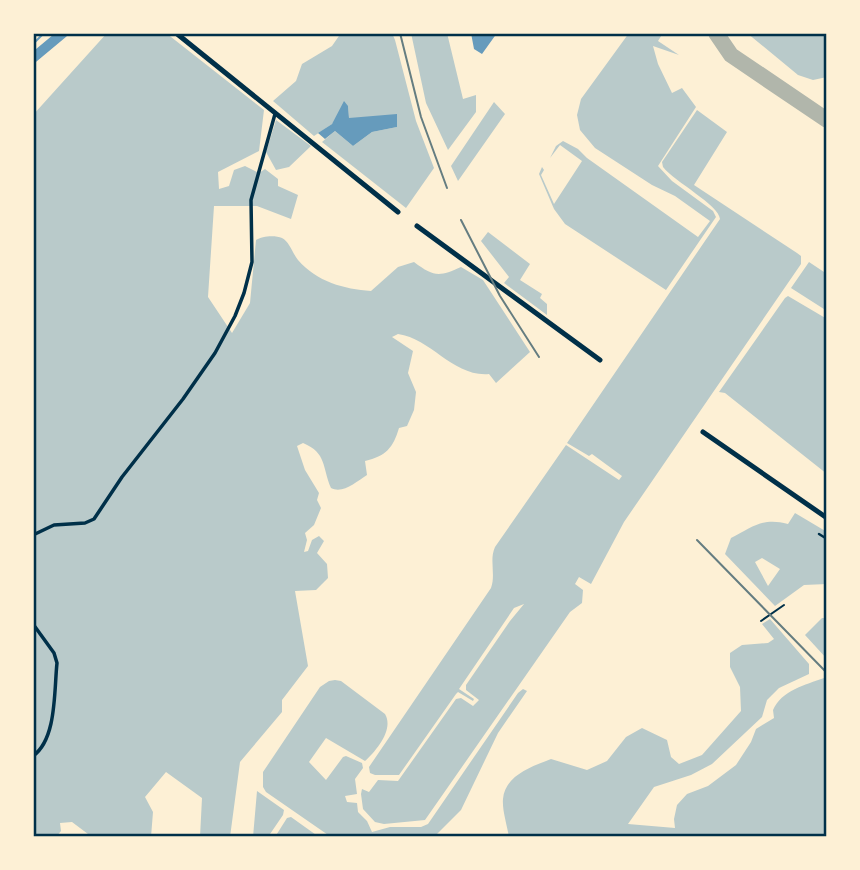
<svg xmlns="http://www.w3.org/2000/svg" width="860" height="870" font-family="'DejaVu Sans',sans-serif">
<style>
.green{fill:#b9caca;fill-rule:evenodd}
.water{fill:#669bbc}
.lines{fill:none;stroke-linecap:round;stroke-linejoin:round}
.stream{stroke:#669bbc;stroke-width:2}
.river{stroke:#669bbc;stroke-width:10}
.taxiway{stroke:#b1b6ab;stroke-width:16}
.service{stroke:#003049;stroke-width:2}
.pedestrian{stroke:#003049;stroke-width:2.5}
.minor{stroke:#003049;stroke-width:3.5}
.primary{stroke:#003049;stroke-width:5}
.rail{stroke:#657d81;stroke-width:2}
.neatline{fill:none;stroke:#003049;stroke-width:2.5}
</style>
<rect width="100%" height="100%" fill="#fdf0d5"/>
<path class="green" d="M 107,33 L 166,33 L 264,110 L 259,151 L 218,172 L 219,189 L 229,186 L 234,170 L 245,166 L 259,173 L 265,169 L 278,179 L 278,186 L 298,195 L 291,219 L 257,206 L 214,206 L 208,297 L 232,333 L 250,303 L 256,240 C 262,236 275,235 282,238 C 289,241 293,254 298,260 C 317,282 344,289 371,291 L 398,267 L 414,262 C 434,277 439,277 461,267 L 483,280 L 530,352 L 496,383 L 489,374 C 453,377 432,339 398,334 L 392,337 L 413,351 L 408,373 L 416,392 L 414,410 L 407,426 L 399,428 C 393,448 386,456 365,461 L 367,475 C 356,482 343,494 331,488 C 322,467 327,453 303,443 L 297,446 L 305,470 L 319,493 L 317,500 L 321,508 L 314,525 L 305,533 L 307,540 L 304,552 L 308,551 L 312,540 L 319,536 L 324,541 L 317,553 L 327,564 L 328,578 L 316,590 L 295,591 L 308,666 L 282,700 L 282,712 L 240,762 L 230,837 L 200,837 L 202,798 L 166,772 L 145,797 L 153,812 L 151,837 L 92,837 L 72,822 L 60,823 L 61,831 L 56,837 L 33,837 L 33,115 Z
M 341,33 L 392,33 L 395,40 L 416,121 L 434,168 L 406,208 L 322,142 L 335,131 L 353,146 L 372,132 L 397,127 L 349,119 L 348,106 L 332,124 L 314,136 L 273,101 L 296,81 L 302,64 L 332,46 Z
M 411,33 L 447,33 L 463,99 L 476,95 L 476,112 L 448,150 L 426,103 Z
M 629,33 L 663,33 L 658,41 L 679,55 L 653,46 L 658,64 L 672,93 L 682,88 L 696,107 L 658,166 L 672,181 L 713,211 L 716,217 L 666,290 L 565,224 L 554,209 L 539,174 L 542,167 L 544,170 L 541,175 L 554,204 L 582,161 L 560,145 L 550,158 L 556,146 L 563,141 L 578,149 L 587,158 L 698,237 L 710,221 L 675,196 L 652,185 L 595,148 L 580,130 L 577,115 L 581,99 Z
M 747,33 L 827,33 L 827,77 L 813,80 L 798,75 Z
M 494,102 L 505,114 L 458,181 L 451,166 Z
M 697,110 L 727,132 L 694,185 L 797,253 L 801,256 L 801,264 L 624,522 L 591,584 L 579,577 L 575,584 L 583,590 L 582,603 L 570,612 L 425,820 L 384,824 L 375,822 L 363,809 L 361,794 L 362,789 L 369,792 L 378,780 L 398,781 L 456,699 L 461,698 L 473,706 L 479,700 L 466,690 L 466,685 L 510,621 L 524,604 L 514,608 L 459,689 L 474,699 L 473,701 L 458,692 L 456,694 L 399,775 L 375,775 L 370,773 L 369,767 L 491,588 C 496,574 489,560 495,547 L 566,445 L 619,480 L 622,476 L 592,454 L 589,456 L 567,443 L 720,219 C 719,205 675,182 663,167 L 662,162 Z
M 276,120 L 311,146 L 289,167 L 276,170 L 266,152 Z
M 488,232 L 530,264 L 520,280 L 542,294 L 540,298 L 547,304 L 547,315 L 504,283 L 509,277 L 481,241 Z
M 809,262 L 827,274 L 827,311 L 791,288 Z
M 788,296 L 827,319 L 827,474 L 725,393 L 719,392 L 785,298 Z
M 795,513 L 827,532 L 827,584 L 804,585 L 775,606 L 725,554 L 731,538 C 753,527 763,517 788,524 ZM 762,558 L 780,569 L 768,586 L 755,562 Z
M 822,618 L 827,618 L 827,659 L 805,635 Z
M 770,619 L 809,664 L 809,674 L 779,688 L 767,700 L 762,717 L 712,764 L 691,775 L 654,787 L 628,824 L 675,828 L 674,819 L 677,805 L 687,794 L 708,786 L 736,765 L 751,742 L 756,729 L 774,718 L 773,710 C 782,690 805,685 824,678 L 827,680 L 827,837 L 509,837 C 507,825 502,810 503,799 C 505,775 533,766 551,759 L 587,770 L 607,761 L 626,737 L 642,728 L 667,740 L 671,757 L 679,764 L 702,755 L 741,711 L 740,687 L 730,667 L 730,653 L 742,645 L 768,643 L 774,639 L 762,624 Z
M 335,680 L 341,681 L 385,714 C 394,729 377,750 365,761 L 326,738 L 309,762 L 326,780 L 343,757 L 346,756 L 362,763 L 363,768 L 355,779 L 357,794 L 345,796 L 347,802 L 357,803 L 358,812 L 367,821 L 372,832 L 390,827 L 421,827 L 428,824 L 518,693 L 523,689 L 527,691 L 498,733 L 461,810 L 434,837 L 331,837 L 266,792 L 263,787 L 263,772 L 320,687 L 329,681 Z
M 257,791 L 284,810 L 283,815 L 268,837 L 253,837 Z
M 291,817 L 319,837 L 275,837 L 287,818 Z"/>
<path class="water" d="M 471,33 L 497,33 L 482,54 L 474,49 Z
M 344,101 L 348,106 L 349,118 L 397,114 L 397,127 L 372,132 L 353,146 L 335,131 L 325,139 L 318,133 L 332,124 Z"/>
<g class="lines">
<path class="stream" d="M 33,44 L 44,33"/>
<path class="river" d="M 33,58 L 63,33"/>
<path class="taxiway" d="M 716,33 L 731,55 L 827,120"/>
<path class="service" d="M 761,621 L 784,605"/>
<path class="pedestrian" d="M 819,534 L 827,539"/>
<path class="minor" d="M 33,535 L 54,525 L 85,523 L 94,519 L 122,477 L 183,399 L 215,353 L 235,316 L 244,293 L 252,262 L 251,200 L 275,114
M 33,624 L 54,653 L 57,663 C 54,690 57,739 33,756"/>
<path class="primary" d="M 176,33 L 398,212
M 417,226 L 600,360
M 703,432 L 827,518"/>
<path class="rail" d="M 400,33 L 421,117 L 447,188
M 461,220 L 500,296 L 539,357
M 697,540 L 827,673"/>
</g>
<rect width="860" height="870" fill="none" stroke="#fdf0d5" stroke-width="70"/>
<rect x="35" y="35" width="790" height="800" class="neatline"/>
</svg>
